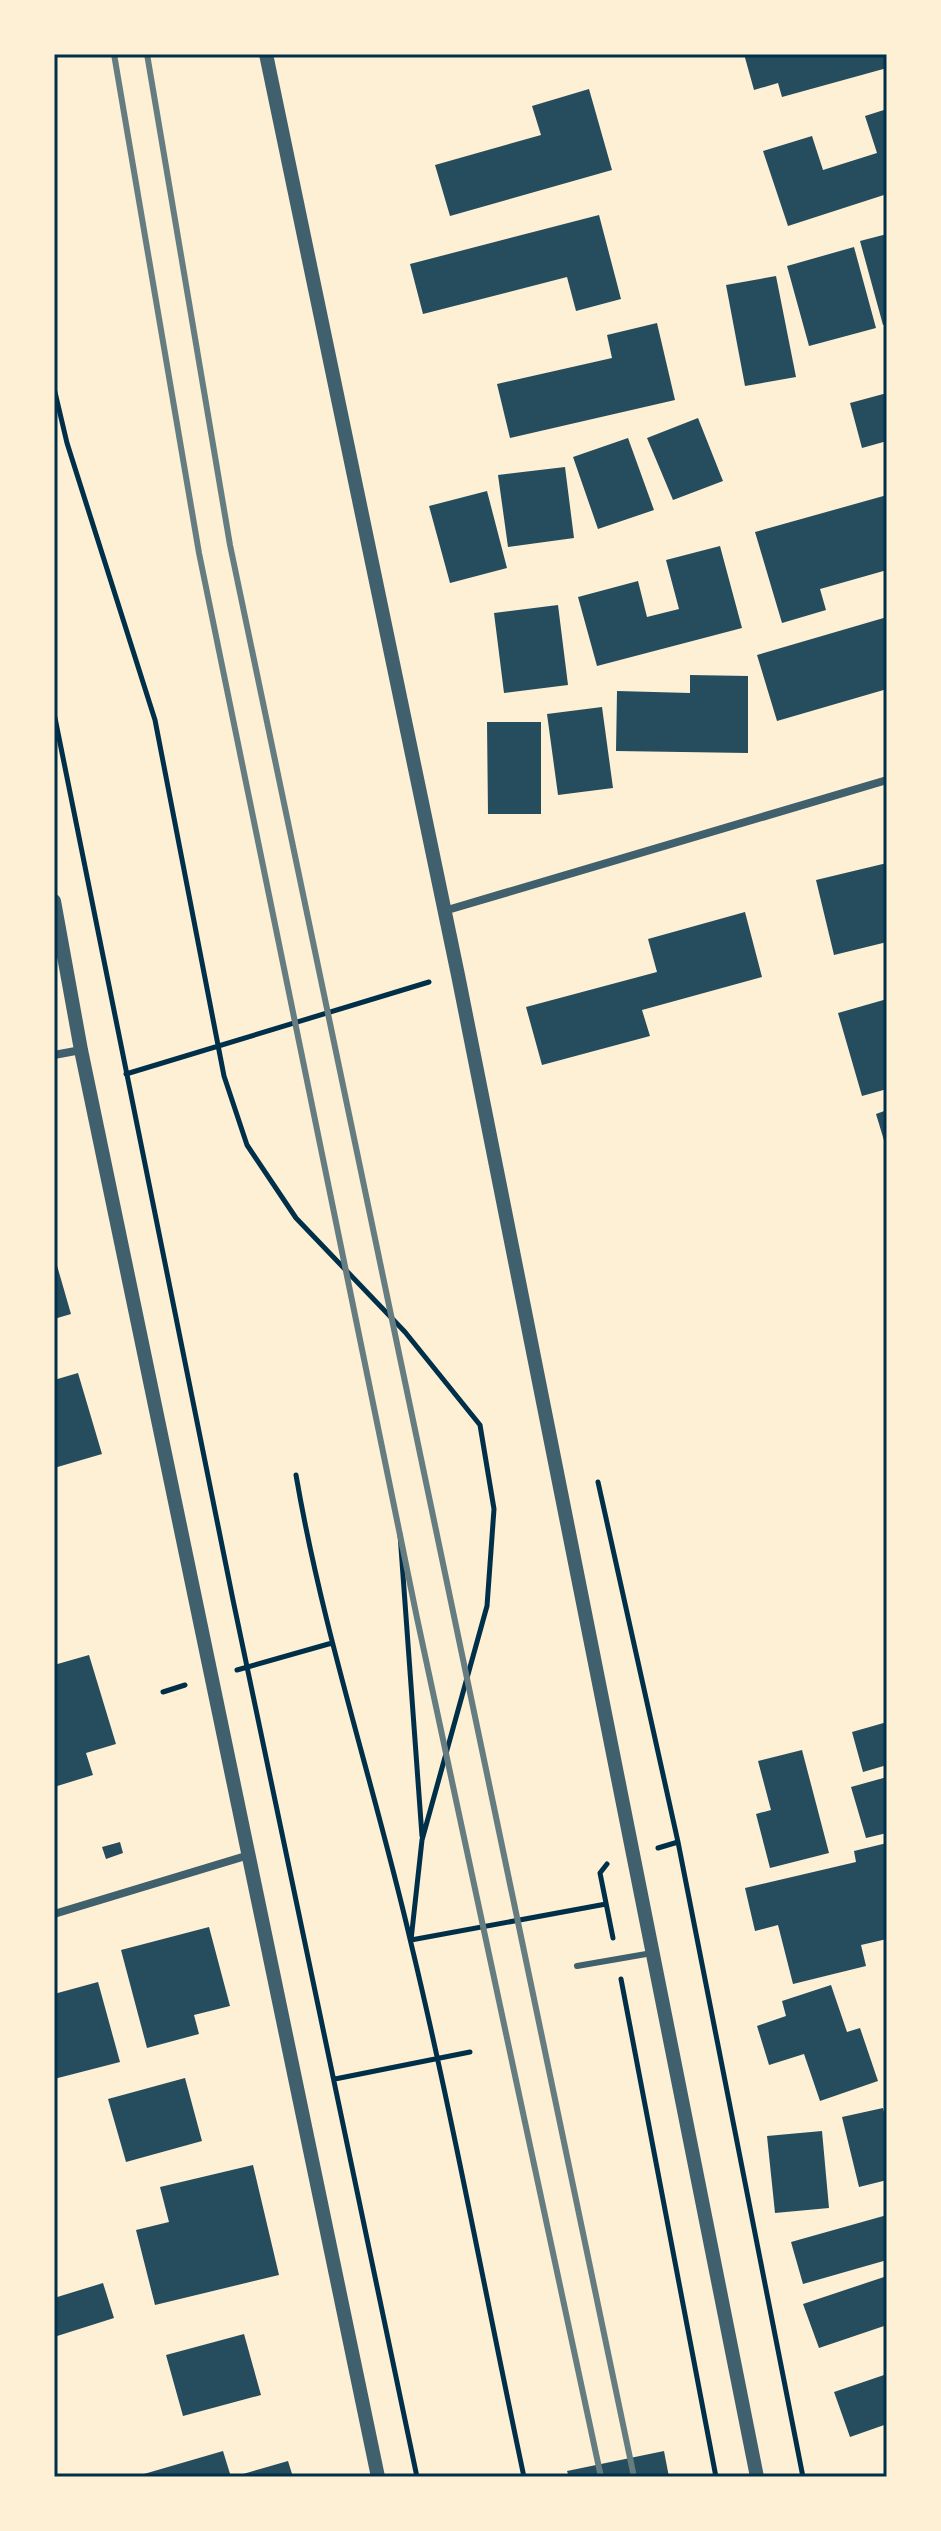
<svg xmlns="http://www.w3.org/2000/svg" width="941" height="2531" font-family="Inter,sans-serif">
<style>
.building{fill:#264d5e}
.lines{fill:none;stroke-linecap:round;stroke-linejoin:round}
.path{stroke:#003049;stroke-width:5}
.service{stroke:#3f606c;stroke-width:6}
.minor{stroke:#3f606c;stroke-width:8}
.tertiary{stroke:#3f606c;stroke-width:14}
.rail{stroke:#657d81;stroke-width:6}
.neatline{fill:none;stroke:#003049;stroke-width:3}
</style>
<rect width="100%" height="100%" fill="#fdf0d5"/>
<path class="building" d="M 744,54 L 887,54 L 887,68 L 782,97 L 778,83 L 754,90 Z
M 589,89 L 612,170 L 450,216 L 435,165 L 541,135 L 532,106 Z
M 887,109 L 887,194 L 788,226 L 763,151 L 812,136 L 823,170 L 877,153 L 865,116 Z
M 599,215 L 621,299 L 576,311 L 567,277 L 423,314 L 410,264 Z
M 887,234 L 887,324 L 883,325 L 860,241 Z
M 854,247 L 876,328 L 809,346 L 787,266 Z
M 776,276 L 796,377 L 745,386 L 726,285 Z
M 657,323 L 675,400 L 510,438 L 497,384 L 612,358 L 607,335 Z
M 887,393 L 887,441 L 862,448 L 850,403 Z
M 698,418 L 723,481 L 673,500 L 647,438 Z
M 628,438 L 654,510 L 598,529 L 573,457 Z
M 565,467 L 574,538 L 508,547 L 498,475 Z
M 487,491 L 507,568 L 450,583 L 429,506 Z
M 887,495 L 887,570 L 820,589 L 826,610 L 782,623 L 755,532 Z
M 720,546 L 742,628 L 597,666 L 578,597 L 638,581 L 647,617 L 679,609 L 666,560 Z
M 558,605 L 568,685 L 504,693 L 494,613 Z
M 887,617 L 887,689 L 777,721 L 757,655 Z
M 690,675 L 748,676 L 748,753 L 616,751 L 617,691 L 690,693 Z
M 602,707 L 613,788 L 558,795 L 547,714 Z
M 487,722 L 541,722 L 541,814 L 488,814 Z
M 887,863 L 887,942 L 834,955 L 816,880 Z
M 745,912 L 762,977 L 642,1010 L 650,1036 L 542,1065 L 526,1007 L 657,972 L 648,939 Z
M 887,999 L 887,1089 L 862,1096 L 838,1013 Z
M 887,1110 L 887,1147 L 886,1147 L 876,1114 Z
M 54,1255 L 71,1314 L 54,1319 Z
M 78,1373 L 102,1454 L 54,1468 L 54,1380 Z
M 89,1655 L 116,1744 L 86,1753 L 93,1775 L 54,1787 L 54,1665 Z
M 887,1722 L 887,1765 L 863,1772 L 852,1732 Z
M 802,1750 L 829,1853 L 770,1868 L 756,1814 L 771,1810 L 758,1761 Z
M 887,1777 L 887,1833 L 866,1838 L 851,1787 Z
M 120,1842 L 123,1853 L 106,1859 L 102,1847 Z
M 887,1843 L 887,1939 L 861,1945 L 866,1966 L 793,1984 L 778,1925 L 755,1931 L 745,1888 L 856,1862 L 854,1851 Z
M 209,1927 L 230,2006 L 194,2015 L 199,2034 L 147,2048 L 121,1950 Z
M 98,1982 L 120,2062 L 54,2079 L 54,1994 Z
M 831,1985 L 847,2032 L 860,2028 L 878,2081 L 820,2101 L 804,2054 L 769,2065 L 757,2026 L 786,2016 L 782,2001 Z
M 185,2078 L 202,2141 L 126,2162 L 108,2099 Z
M 883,2108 L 887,2125 L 887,2180 L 859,2187 L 842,2117 Z
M 822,2131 L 829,2208 L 775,2213 L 767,2136 Z
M 253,2165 L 279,2275 L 155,2305 L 136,2230 L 169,2222 L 160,2187 Z
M 887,2215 L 887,2260 L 803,2284 L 791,2242 Z
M 887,2276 L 887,2325 L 819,2348 L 803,2304 Z
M 103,2283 L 114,2318 L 54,2337 L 54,2298 Z
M 244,2334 L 261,2395 L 183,2416 L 166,2355 Z
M 887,2374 L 887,2424 L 850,2437 L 834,2392 Z
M 223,2451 L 231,2477 L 137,2477 L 137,2476 Z
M 664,2451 L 669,2477 L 569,2477 L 567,2471 Z
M 288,2461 L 293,2477 L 236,2477 L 236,2476 Z"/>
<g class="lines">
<path class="path" d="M 54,388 L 67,443 L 155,720 L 224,1076 L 247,1145 L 296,1218 L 405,1332 L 480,1425 L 494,1509 L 487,1606 L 422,1840 L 411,1940 L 606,1904
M 54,713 L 233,1600 L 417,2477
M 126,1074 L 429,982
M 296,1475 C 323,1633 374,1784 410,1939 C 453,2117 486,2298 524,2477
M 598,1482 L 678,1842 L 803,2477
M 400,1534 L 422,1836
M 237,1670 L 332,1643
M 163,1692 L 185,1685
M 658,1848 L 678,1842
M 607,1864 L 600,1873 L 613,1938
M 621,1979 L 716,2477
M 335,2079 L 470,2052"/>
<path class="service" d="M 577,1966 L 652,1953"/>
<path class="minor" d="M 444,911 L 887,780
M 54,1055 L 81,1050
M 54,1914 L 249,1855"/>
<path class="tertiary" d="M 266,54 L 458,975 L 757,2477
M 54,901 L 81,1050 L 378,2477"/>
<path class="rail" d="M 114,54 L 199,553 L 417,1618 L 601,2477
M 147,54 L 230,545 L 634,2477"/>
</g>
<rect width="941" height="2531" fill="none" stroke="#fdf0d5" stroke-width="112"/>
<rect x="56" y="56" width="829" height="2419" class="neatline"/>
</svg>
